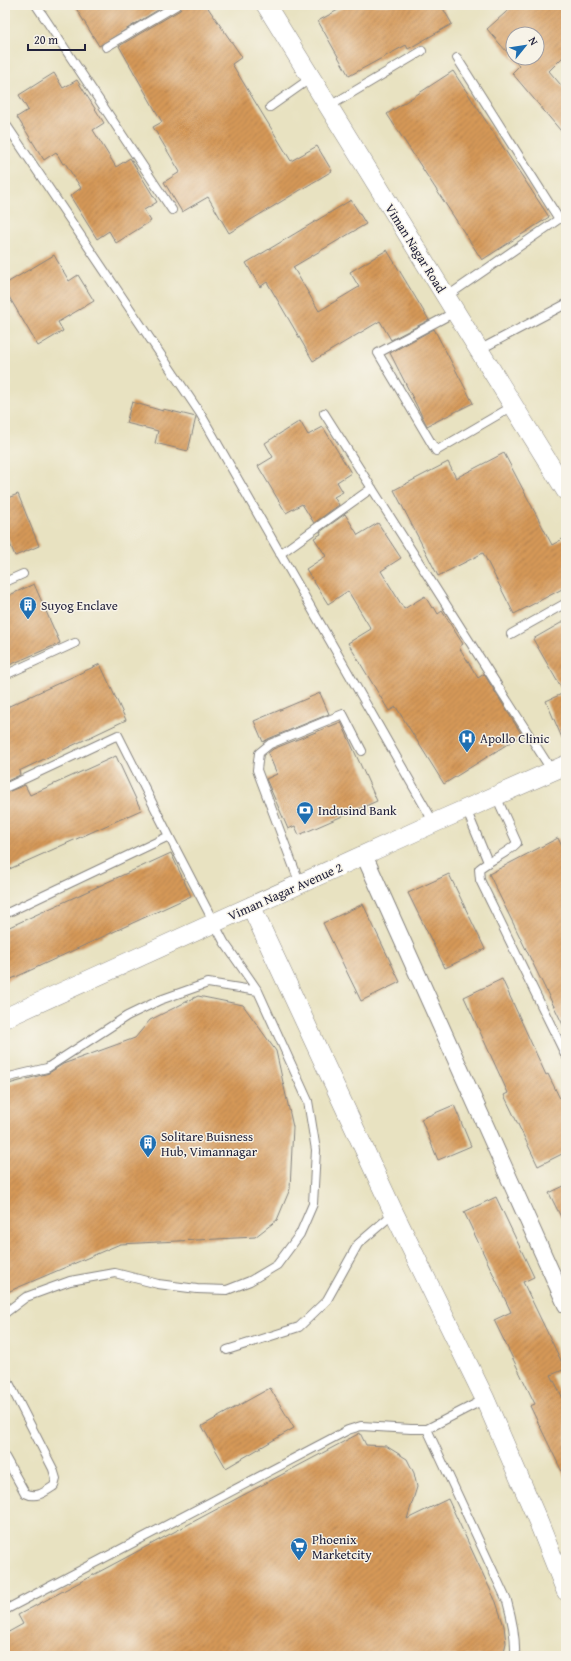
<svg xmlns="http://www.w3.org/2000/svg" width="571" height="1661" font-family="'Gentium Book Plus',serif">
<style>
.building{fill:url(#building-hatch);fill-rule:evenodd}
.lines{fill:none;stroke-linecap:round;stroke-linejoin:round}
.service-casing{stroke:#85827e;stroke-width:10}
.minor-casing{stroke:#85827e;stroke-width:18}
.tertiary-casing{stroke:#85827e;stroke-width:20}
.service{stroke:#fff;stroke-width:8}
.minor{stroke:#fff;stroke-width:16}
.tertiary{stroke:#fff;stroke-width:19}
.labels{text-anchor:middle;stroke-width:3;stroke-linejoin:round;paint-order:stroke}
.street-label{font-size:13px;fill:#22223b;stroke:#f7f3e8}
.poi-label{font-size:13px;fill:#22223b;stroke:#f7f3e8;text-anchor:start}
</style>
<defs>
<pattern id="building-hatch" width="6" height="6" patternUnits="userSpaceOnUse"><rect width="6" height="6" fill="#d59959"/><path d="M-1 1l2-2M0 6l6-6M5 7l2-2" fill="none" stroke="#ac7c4b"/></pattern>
</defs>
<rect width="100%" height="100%" fill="#f7f3e8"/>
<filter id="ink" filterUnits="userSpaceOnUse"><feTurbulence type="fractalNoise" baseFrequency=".025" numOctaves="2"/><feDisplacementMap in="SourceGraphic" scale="8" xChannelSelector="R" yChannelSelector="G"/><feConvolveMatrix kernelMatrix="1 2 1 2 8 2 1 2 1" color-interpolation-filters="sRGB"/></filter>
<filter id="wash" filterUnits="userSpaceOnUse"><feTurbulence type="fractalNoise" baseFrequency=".012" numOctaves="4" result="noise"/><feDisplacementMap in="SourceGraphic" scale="16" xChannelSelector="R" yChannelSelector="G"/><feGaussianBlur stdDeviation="0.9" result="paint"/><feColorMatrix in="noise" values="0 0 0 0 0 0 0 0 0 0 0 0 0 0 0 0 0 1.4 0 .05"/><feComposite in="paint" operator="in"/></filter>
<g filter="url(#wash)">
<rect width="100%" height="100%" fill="#e8e2c1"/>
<g id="blocks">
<path class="building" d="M 74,5 L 166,5 L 99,46 Z
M 182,5 L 206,5 L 242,57 L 232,64 L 291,161 L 317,146 L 332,171 L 229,233 L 208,197 L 182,212 L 164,182 L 180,172 L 153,127 L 162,122 L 119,46 L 180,10 Z
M 347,5 L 441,5 L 452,24 L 408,49 L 406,45 L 349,76 L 318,21 Z
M 514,5 L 566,5 L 566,54 L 549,71 L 566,91 L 566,137 L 512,73 L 519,66 L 487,29 ZM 513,34 L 537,34 L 537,58 L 513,58 Z
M 453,71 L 549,217 L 482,260 L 387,114 Z
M 54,73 L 63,88 L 77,80 L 104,123 L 93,130 L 116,167 L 130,158 L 157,202 L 144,210 L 151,221 L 116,243 L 109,231 L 97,239 L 70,196 L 81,188 L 65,163 L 63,164 L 56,152 L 44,160 L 17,117 L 28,110 L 19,95 Z
M 351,200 L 366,224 L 293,267 L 319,311 L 359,287 L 350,272 L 387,250 L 429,320 L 391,340 L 380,321 L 313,361 L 267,282 L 260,287 L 246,263 Z
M 54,255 L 69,281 L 78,275 L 94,301 L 58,322 L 63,331 L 38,346 L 5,290 L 5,284 Z
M 434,329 L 473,403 L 427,426 L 390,353 Z
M 132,402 L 163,411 L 163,409 L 196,417 L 188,451 L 155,443 L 158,431 L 126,423 Z
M 300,421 L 308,435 L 323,427 L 351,473 L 337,482 L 343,492 L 334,497 L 339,505 L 314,523 L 302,504 L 286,513 L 258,466 L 273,457 L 265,443 Z
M 504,453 L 552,545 L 566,537 L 566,587 L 514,614 L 483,553 L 438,576 L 394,490 L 448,462 L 456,478 Z
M 18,494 L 39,546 L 15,556 L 5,531 L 5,499 Z
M 345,514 L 358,535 L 378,523 L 401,558 L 381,571 L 404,609 L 425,596 L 432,608 L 434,607 L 438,614 L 442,611 L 463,644 L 459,647 L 478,678 L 484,674 L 522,735 L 444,784 L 396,707 L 389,711 L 348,643 L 371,629 L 348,591 L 328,604 L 306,569 L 326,556 L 314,538 L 321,534 L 320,532 Z
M 34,584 L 60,643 L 5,667 L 5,597 Z
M 566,620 L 566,747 L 546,701 L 564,693 L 533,639 Z
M 100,664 L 126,720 L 19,771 L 20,775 L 5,782 L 5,708 Z
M 320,693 L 329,714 L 268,739 L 263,742 L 254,721 Z
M 341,722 L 377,801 L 299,835 L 295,826 L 288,829 L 266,779 L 277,774 L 268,753 L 273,749 Z
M 116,756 L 141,810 L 5,871 L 5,793 L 25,785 L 30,795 Z
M 558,838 L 566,855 L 566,1031 L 489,874 Z
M 171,853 L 191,896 L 5,982 L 5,929 Z
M 449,874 L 485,949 L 445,968 L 408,893 Z
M 363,904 L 400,982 L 361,1001 L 323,923 Z
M 502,979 L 546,1075 L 548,1074 L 566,1111 L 566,1152 L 538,1166 L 504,1095 L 508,1093 L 464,997 Z
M 198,996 L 243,1005 L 276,1051 L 293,1127 L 290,1189 L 277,1220 L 255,1237 L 120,1244 L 5,1293 L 5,1085 L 49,1073 L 63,1064 L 135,1038 L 150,1020 Z
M 454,1105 L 471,1146 L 438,1160 L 421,1119 Z
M 566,1185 L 566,1227 L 549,1193 Z
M 496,1197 L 534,1277 L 523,1282 L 565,1369 L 551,1375 L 566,1404 L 566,1480 L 530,1406 L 535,1404 L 494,1320 L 511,1312 L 464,1212 Z
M 270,1388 L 294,1428 L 226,1468 L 202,1426 Z
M 360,1433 L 366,1445 L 386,1446 L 407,1459 L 414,1473 L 417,1487 L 407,1519 L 448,1499 L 496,1602 L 504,1626 L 506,1643 L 503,1656 L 5,1656 L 5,1634 L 23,1624 L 18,1615 Z"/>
</g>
</g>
<g filter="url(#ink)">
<use href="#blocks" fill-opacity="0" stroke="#85827e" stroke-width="1"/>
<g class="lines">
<g class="service-casing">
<path id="service" d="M 36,5 L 172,210
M 106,47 L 177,5
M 270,107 L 311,78
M 328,107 L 422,51
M 5,123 L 200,413 L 434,823
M 446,297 L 559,219 L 457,58
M 455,312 L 378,353 L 436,451 L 513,406
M 479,350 L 566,304
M 324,413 L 552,771
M 280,554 L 372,488
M 5,582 L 23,574
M 511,634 L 566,603
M 5,675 L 75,643
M 5,788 L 118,735 L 169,836
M 496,796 L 517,843 C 507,854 491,859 479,869 L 480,880 L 566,1056
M 466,809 L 488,862
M 300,884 L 257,770 L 259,753 L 270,744 L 343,714 L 362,751
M 5,914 L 169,836 L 224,942 L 258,991 L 308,1101 L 316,1150 L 313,1204 L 300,1234 L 277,1265 L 250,1281 L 227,1290 L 197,1289 L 158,1284 L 115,1273 L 70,1281 L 26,1297 L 5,1313
M 5,1078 L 47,1068 L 127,1016 L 160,1000 L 208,983 L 258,991
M 227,1350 L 299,1327 L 327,1300 L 358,1244 L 394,1213
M 427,1429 L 507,1601 C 512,1619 516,1637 515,1656
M 5,1457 L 25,1493 C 36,1499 45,1492 54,1486 L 56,1479 L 53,1469 L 8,1381
M 5,1610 L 348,1430 L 361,1426 L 411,1429 L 427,1429 L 485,1399"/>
</g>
<g class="minor-casing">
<path id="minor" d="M 364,855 L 566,1305"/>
</g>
<g class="tertiary-casing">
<path id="tertiary" d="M 266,5 L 566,491
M 251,906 L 394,1213 L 485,1399 L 538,1521 L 566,1591
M 5,1018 L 434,823 L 566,765"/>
</g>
<use href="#service" class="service"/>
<use href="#minor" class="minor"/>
<use href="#tertiary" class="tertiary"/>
</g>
</g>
<defs>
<g id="building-pin" transform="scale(0.9)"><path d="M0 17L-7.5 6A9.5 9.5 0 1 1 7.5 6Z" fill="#1f6fb2" stroke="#f7f3e8"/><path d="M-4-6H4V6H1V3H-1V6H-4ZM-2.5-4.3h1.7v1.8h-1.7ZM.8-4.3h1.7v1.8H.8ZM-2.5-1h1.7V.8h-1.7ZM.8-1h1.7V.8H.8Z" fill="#fff"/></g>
<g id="hospital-pin" transform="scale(0.9)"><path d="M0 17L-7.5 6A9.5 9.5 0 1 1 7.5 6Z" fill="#1f6fb2" stroke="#f7f3e8"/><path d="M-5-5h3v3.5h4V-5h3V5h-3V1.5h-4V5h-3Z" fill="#fff"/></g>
<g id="bank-pin" transform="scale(0.9)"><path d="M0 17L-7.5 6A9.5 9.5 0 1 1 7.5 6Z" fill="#1f6fb2" stroke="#f7f3e8"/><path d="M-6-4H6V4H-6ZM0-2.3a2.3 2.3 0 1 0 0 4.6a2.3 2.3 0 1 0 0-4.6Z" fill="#fff"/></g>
<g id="supermarket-pin" transform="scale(0.9)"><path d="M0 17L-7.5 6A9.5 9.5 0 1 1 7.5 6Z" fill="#1f6fb2" stroke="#f7f3e8"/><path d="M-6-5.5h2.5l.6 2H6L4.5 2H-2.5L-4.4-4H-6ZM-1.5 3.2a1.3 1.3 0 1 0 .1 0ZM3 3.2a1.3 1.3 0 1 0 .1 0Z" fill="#fff"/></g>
</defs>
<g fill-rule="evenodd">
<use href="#building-pin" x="28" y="605"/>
<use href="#hospital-pin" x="467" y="738"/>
<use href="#bank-pin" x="305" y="810"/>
<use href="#building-pin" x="148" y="1143"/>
<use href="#supermarket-pin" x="299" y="1546"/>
</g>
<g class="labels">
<g class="street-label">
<text transform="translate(416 248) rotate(58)" y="5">Viman Nagar Road</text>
<text transform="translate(285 891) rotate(-24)" y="5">Viman Nagar Avenue 2</text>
</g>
<g class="poi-label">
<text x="41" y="610">Suyog Enclave</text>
<text x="480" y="743">Apollo Clinic</text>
<text x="318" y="815">Indusind Bank</text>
<text x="161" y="1141">Solitare Buisness<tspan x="161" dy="15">Hub, Vimannagar</tspan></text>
<text x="312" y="1544">Phoenix<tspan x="312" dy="15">Marketcity</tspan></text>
</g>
</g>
<rect width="571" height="1661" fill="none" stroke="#f7f3e8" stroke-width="20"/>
<g transform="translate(525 46) rotate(60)"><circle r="19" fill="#f7f3e8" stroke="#a29fa3"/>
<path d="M0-3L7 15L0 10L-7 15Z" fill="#1f6fb2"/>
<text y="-6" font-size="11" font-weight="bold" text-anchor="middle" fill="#22223b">N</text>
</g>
<path d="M28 44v6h57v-6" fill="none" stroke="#22223b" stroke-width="2"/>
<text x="34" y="44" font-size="12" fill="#22223b" stroke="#f7f3e8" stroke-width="3" paint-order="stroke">20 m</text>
</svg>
